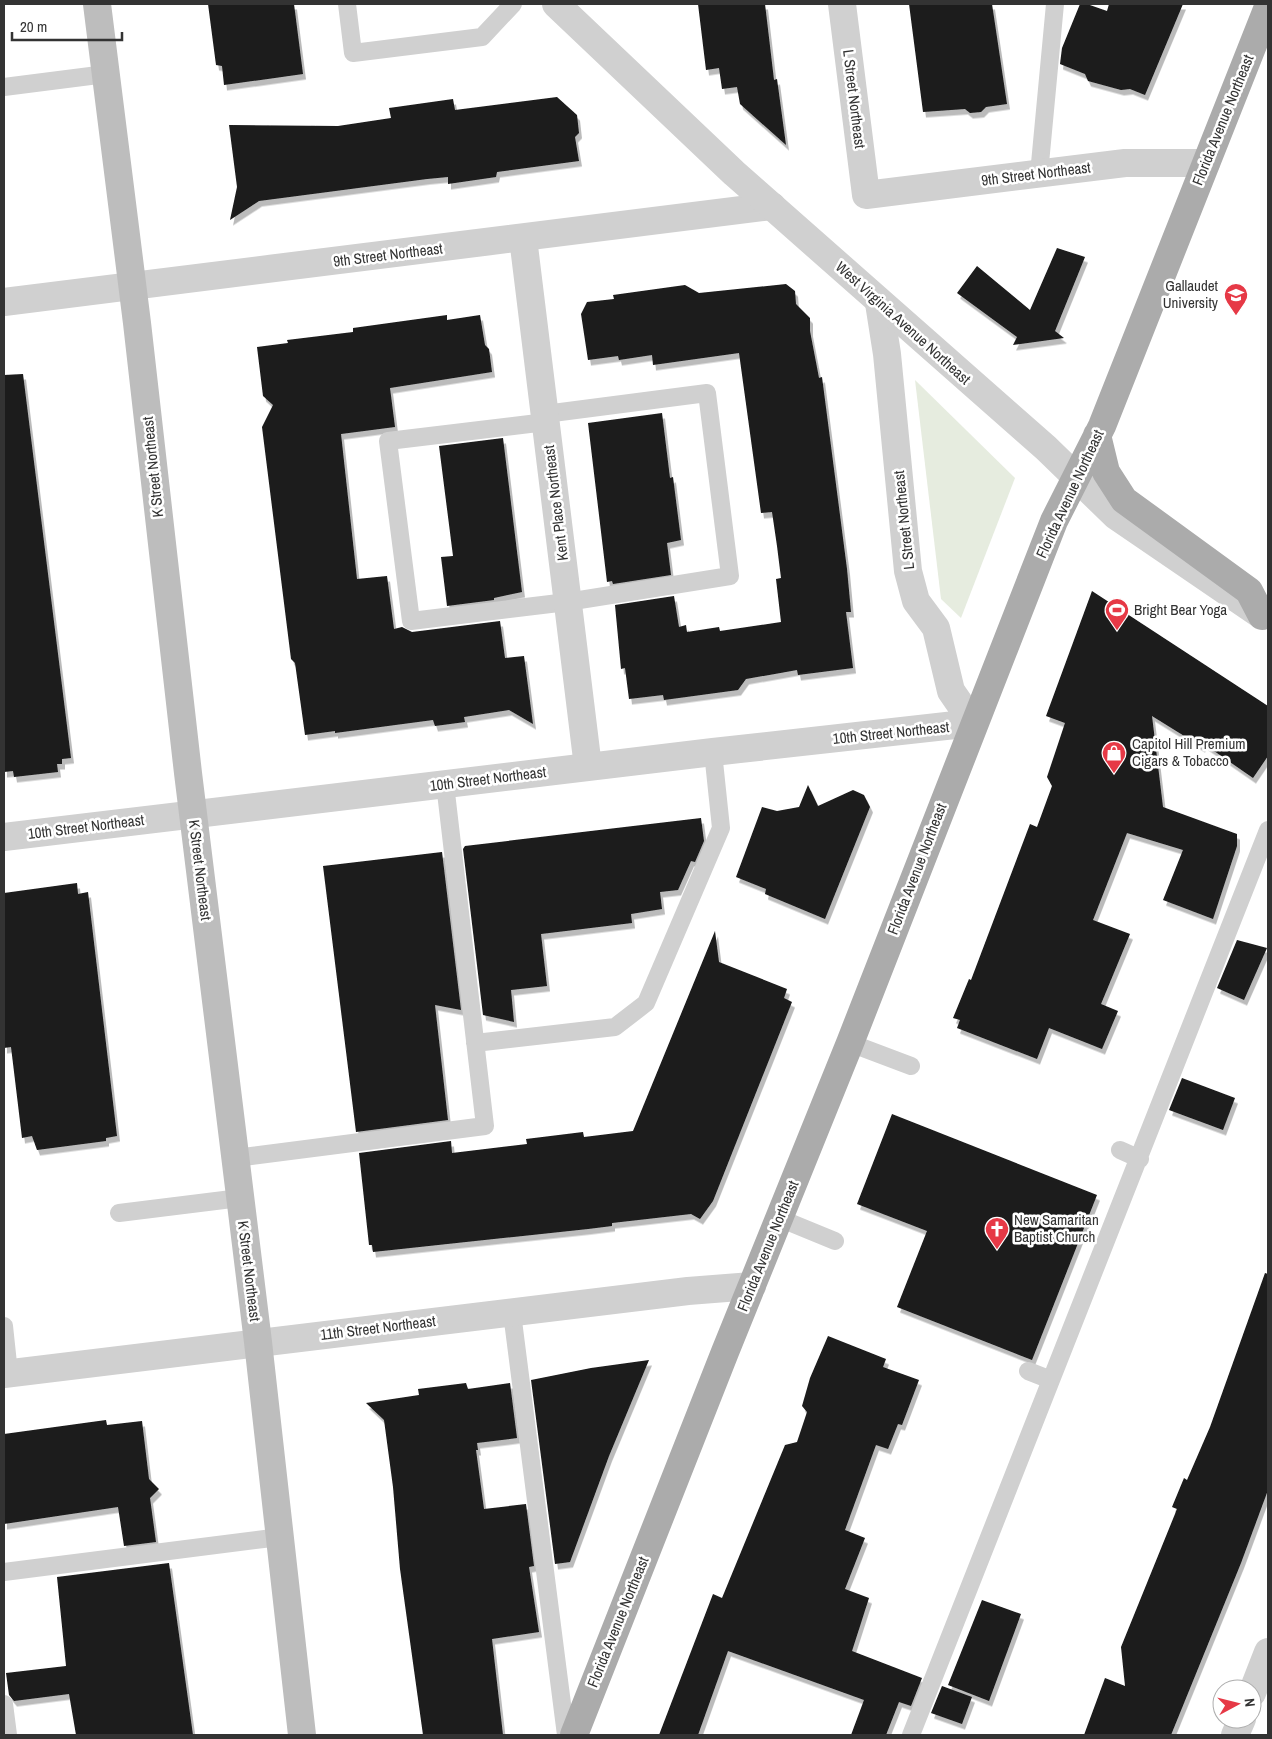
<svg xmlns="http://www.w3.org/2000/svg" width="1272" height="1739" font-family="'Archivo Narrow',sans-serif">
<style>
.green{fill:#e6ecdf}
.building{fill:#1a1a1a;filter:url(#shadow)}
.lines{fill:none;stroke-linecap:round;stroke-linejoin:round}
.service{stroke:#d0d0d0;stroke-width:18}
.minor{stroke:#d0d0d0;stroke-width:28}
.tertiary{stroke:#d0d0d0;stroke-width:28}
.secondary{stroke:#bdbdbd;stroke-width:28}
.primary{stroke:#ababab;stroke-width:28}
.labels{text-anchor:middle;stroke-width:5;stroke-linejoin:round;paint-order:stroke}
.street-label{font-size:15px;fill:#333;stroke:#fff}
.poi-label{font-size:15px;fill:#333;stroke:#fff;text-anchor:start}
</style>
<defs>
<filter id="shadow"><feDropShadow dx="3" dy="5.5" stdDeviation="0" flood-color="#0004"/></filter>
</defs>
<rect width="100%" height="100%" fill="#fff"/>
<path class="green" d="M 915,380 L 1015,478 L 961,618 L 941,599 Z"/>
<path class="building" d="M 208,4 L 294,4 L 303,74 L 224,85 L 222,66 L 216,65 Z
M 698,4 L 765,4 L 774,80 L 777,79 L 786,145 L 740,104 L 737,87 L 722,89 L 719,68 L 706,70 Z
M 909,4 L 992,4 L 1007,104 L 986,107 L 981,112 L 970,113 L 965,109 L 923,112 Z
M 1080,4 L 1087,4 L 1107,11 L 1109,4 L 1183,4 L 1145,95 L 1130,89 L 1121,90 L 1088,81 L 1085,74 L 1060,64 L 1062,48 Z
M 557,97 L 577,115 L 579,133 L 575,137 L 579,161 L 497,172 L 496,177 L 448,184 L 448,177 L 427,179 L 259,201 L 230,220 L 237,187 L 229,125 L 338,126 L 391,118 L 389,108 L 453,99 L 455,110 Z
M 1057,248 L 1085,257 L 1055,331 L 1064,338 L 1013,345 L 1017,337 L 957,293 L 977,266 L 1030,310 Z
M 786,284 L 795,291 L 796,304 L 810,318 L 810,331 L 819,378 L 822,377 L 847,569 L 851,612 L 846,612 L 853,668 L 798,675 L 797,670 L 746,679 L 738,690 L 664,700 L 663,695 L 629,699 L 625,668 L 621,669 L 615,605 L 674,596 L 679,627 L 686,625 L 687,632 L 719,627 L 720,631 L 781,622 L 776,579 L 781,578 L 777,546 L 772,512 L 761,513 L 739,353 L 653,365 L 652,355 L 619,360 L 618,356 L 588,360 L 581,314 L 587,302 L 614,299 L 613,295 L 685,285 L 699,293 Z
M 447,315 L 447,320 L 480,315 L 485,345 L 489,349 L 492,372 L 390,388 L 395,427 L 341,434 L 357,579 L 387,576 L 394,629 L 402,627 L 412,632 L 500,621 L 505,658 L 524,656 L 533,724 L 509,710 L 464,717 L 465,722 L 435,726 L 433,720 L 335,733 L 335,731 L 305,735 L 295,663 L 291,659 L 262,427 L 273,405 L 263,396 L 257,347 L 288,343 L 287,340 L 353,332 L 353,328 Z
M 23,374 L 71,758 L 62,759 L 62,764 L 57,764 L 58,772 L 14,777 L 13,771 L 4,772 L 4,375 Z
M 662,413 L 670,478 L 673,477 L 681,540 L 667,543 L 671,575 L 613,584 L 612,581 L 607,582 L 588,423 Z
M 503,438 L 522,592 L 494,598 L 494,600 L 447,606 L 441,557 L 453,556 L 439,446 Z
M 1092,591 L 1268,706 L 1268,756 L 1253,778 L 1204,744 L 1202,747 L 1152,716 L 1163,807 L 1237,834 L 1237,846 L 1213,919 L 1163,900 L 1183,850 L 1127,833 L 1093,920 L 1130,934 L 1101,1004 L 1118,1011 L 1102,1049 L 1049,1028 L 1037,1059 L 957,1028 L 960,1020 L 953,1018 L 969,979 L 971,980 L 1030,824 L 1037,827 L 1052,786 L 1047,777 L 1065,723 L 1046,716 Z
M 808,785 L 818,806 L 853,790 L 864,795 L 870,807 L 825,919 L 765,894 L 766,889 L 736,877 L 762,807 L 777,811 L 799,807 Z
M 701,818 L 704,841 L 695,862 L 691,861 L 678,890 L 660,892 L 662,909 L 631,914 L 632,923 L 541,934 L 547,986 L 511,990 L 514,1022 L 483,1015 L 463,849 L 465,846 Z
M 442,852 L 461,1010 L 435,1005 L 448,1120 L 356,1132 L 323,866 Z
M 77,883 L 78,894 L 88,892 L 117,1136 L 106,1138 L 106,1141 L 37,1150 L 32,1136 L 22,1138 L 11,1047 L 4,1048 L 4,893 Z
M 715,931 L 719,962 L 787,989 L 784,998 L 792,1002 L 713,1201 L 700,1219 L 691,1214 L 612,1223 L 612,1226 L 588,1229 L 373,1252 L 372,1245 L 369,1245 L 359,1153 L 451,1141 L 452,1153 L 527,1144 L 526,1139 L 583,1132 L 584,1137 L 633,1131 Z
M 1237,940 L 1267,948 L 1244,1000 L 1217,988 Z
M 1182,1078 L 1235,1098 L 1223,1130 L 1169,1110 Z
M 892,1114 L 1097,1195 L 1032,1360 L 897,1307 L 927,1231 L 857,1204 Z
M 1265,1273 L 1268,1274 L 1268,1490 L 1241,1563 L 1171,1735 L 1084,1735 L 1105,1678 L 1125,1686 L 1121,1647 L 1177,1509 L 1172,1507 L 1184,1478 L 1187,1480 L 1210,1427 Z
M 828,1336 L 886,1359 L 883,1367 L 919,1380 L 902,1425 L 898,1424 L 888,1449 L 876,1445 L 845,1530 L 865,1538 L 845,1589 L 869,1598 L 852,1651 L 922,1678 L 911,1706 L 899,1702 L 886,1735 L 851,1735 L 864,1700 L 728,1651 L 698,1735 L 659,1735 L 713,1594 L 722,1598 L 785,1445 L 797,1442 L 807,1412 L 802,1406 L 810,1378 Z
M 649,1360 L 609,1456 L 570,1562 L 555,1564 L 531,1380 L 591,1368 Z
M 466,1383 L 468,1389 L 510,1383 L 517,1438 L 477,1443 L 478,1450 L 476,1450 L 484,1509 L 526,1504 L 534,1566 L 529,1567 L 539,1632 L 492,1639 L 503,1735 L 423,1735 L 400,1569 L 393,1487 L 384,1420 L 366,1403 L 419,1395 L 418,1389 Z
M 106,1420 L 107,1425 L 142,1421 L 149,1479 L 159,1489 L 150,1498 L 156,1542 L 124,1546 L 118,1507 L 4,1524 L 4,1434 Z
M 169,1563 L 193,1735 L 76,1735 L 69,1694 L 14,1701 L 9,1695 L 6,1673 L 66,1666 L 57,1577 Z
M 982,1600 L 1021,1614 L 989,1701 L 948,1685 Z
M 942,1686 L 972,1697 L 962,1724 L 931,1713 Z"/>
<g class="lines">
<path class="service" d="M 347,4 L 353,53 L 482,37 L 513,4
M 4,87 L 106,74
M 1039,174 L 1055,4
M 545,414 L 707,393 L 730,576 L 567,602 L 411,621 L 388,441 L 546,422
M 475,1043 L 615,1027 L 646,1003 L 721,828 L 713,752
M 850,1043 L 911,1066
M 1120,1150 L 1140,1159
M 236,1158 L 485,1126 L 445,784
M 119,1213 L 240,1198
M 779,1218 L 835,1241
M 512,1313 L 566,1735
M 4,1326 L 9,1373
M 1028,1371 L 1051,1380
M 4,1572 L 280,1537
M 4,1704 L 8,1735
M 911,1735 L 1268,830"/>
<path class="minor" d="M 842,4 L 866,195 L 1125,163 L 1206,163
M 523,238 L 588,767
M 4,302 L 772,206
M 4,837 L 713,752 L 973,723 L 951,691 L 936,628 L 916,601 L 908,571 L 887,354 L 879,303
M 4,1374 L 688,1291 L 752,1286
M 1252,1693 L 1268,1652
M 1235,1735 L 1242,1719"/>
<path class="tertiary" d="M 556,4 L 734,173 L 1046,448 L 1116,516 L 1258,613"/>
<path class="secondary" d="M 97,4 L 137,323 L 188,773 L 258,1342 L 302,1735"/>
<path class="primary" d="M 1097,435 L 1106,472 L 1124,500 L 1249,591 L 1262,616
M 574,1735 L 725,1352 L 850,1043 L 1054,521 L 1102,426 L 1268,7"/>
</g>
<defs>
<g id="university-pin" transform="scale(1.25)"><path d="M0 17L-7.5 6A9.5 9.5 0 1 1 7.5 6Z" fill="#e63946" stroke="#fff"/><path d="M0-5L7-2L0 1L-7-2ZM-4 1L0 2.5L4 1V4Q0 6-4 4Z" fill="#fff"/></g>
<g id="stadium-pin" transform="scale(1.25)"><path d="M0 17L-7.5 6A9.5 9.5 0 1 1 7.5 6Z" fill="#e63946" stroke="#fff"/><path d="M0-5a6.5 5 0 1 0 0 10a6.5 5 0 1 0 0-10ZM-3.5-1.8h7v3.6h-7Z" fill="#fff"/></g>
<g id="shop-pin" transform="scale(1.25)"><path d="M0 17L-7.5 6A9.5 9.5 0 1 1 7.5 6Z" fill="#e63946" stroke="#fff"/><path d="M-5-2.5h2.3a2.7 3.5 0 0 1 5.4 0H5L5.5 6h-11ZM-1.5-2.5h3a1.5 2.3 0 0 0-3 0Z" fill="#fff"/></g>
<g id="church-pin" transform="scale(1.25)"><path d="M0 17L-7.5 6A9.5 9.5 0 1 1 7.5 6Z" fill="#e63946" stroke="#fff"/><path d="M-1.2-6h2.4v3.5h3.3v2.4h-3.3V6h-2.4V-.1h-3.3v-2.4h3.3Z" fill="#fff"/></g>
</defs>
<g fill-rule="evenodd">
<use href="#university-pin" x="1236" y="295"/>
<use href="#stadium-pin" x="1117" y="610"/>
<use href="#shop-pin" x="1114" y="753"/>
<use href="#church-pin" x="997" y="1229"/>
</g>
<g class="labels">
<g class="street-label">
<text transform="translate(854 99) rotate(83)" y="5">L Street Northeast</text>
<text transform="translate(1223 120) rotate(-68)" y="5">Florida Avenue Northeast</text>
<text transform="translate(1036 174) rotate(-7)" y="5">9th Street Northeast</text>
<text transform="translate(388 255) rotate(-7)" y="5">9th Street Northeast</text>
<text transform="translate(903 323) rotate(42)" y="5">West Virginia Avenue Northeast</text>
<text transform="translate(153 467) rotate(-96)" y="5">K Street Northeast</text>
<text transform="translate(1070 494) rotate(-65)" y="5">Florida Avenue Northeast</text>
<text transform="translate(556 503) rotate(-97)" y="5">Kent Place Northeast</text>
<text transform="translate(904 520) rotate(-96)" y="5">L Street Northeast</text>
<text transform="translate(891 733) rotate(-6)" y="5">10th Street Northeast</text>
<text transform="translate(488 779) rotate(-7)" y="5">10th Street Northeast</text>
<text transform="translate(86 827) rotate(-7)" y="5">10th Street Northeast</text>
<text transform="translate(917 869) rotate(-69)" y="5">Florida Avenue Northeast</text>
<text transform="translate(200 870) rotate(83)" y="5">K Street Northeast</text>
<text transform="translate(768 1246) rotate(-68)" y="5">Florida Avenue Northeast</text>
<text transform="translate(249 1271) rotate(83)" y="5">K Street Northeast</text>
<text transform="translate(378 1328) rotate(-7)" y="5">11th Street Northeast</text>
<text transform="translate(618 1622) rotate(-68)" y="5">Florida Avenue Northeast</text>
</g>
<g class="poi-label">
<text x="1218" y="291" text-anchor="end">Gallaudet<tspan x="1218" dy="17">University</tspan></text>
<text x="1134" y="615">Bright Bear Yoga</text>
<text x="1132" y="749">Capitol Hill Premium<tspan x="1132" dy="17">Cigars &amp; Tobacco</tspan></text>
<text x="1014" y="1225">New Samaritan<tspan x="1014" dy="17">Baptist Church</tspan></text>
</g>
</g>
<rect width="1272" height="1739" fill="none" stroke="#333333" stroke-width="10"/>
<g transform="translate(1237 1704) rotate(83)"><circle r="24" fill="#ffffff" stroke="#adadad"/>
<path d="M0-4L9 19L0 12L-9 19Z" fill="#e63946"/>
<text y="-8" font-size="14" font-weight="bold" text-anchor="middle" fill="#333333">N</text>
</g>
<path d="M12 32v8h110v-8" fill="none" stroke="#333333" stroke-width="2.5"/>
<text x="20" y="32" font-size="15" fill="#333333" stroke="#ffffff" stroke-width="4" paint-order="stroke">20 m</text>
</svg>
